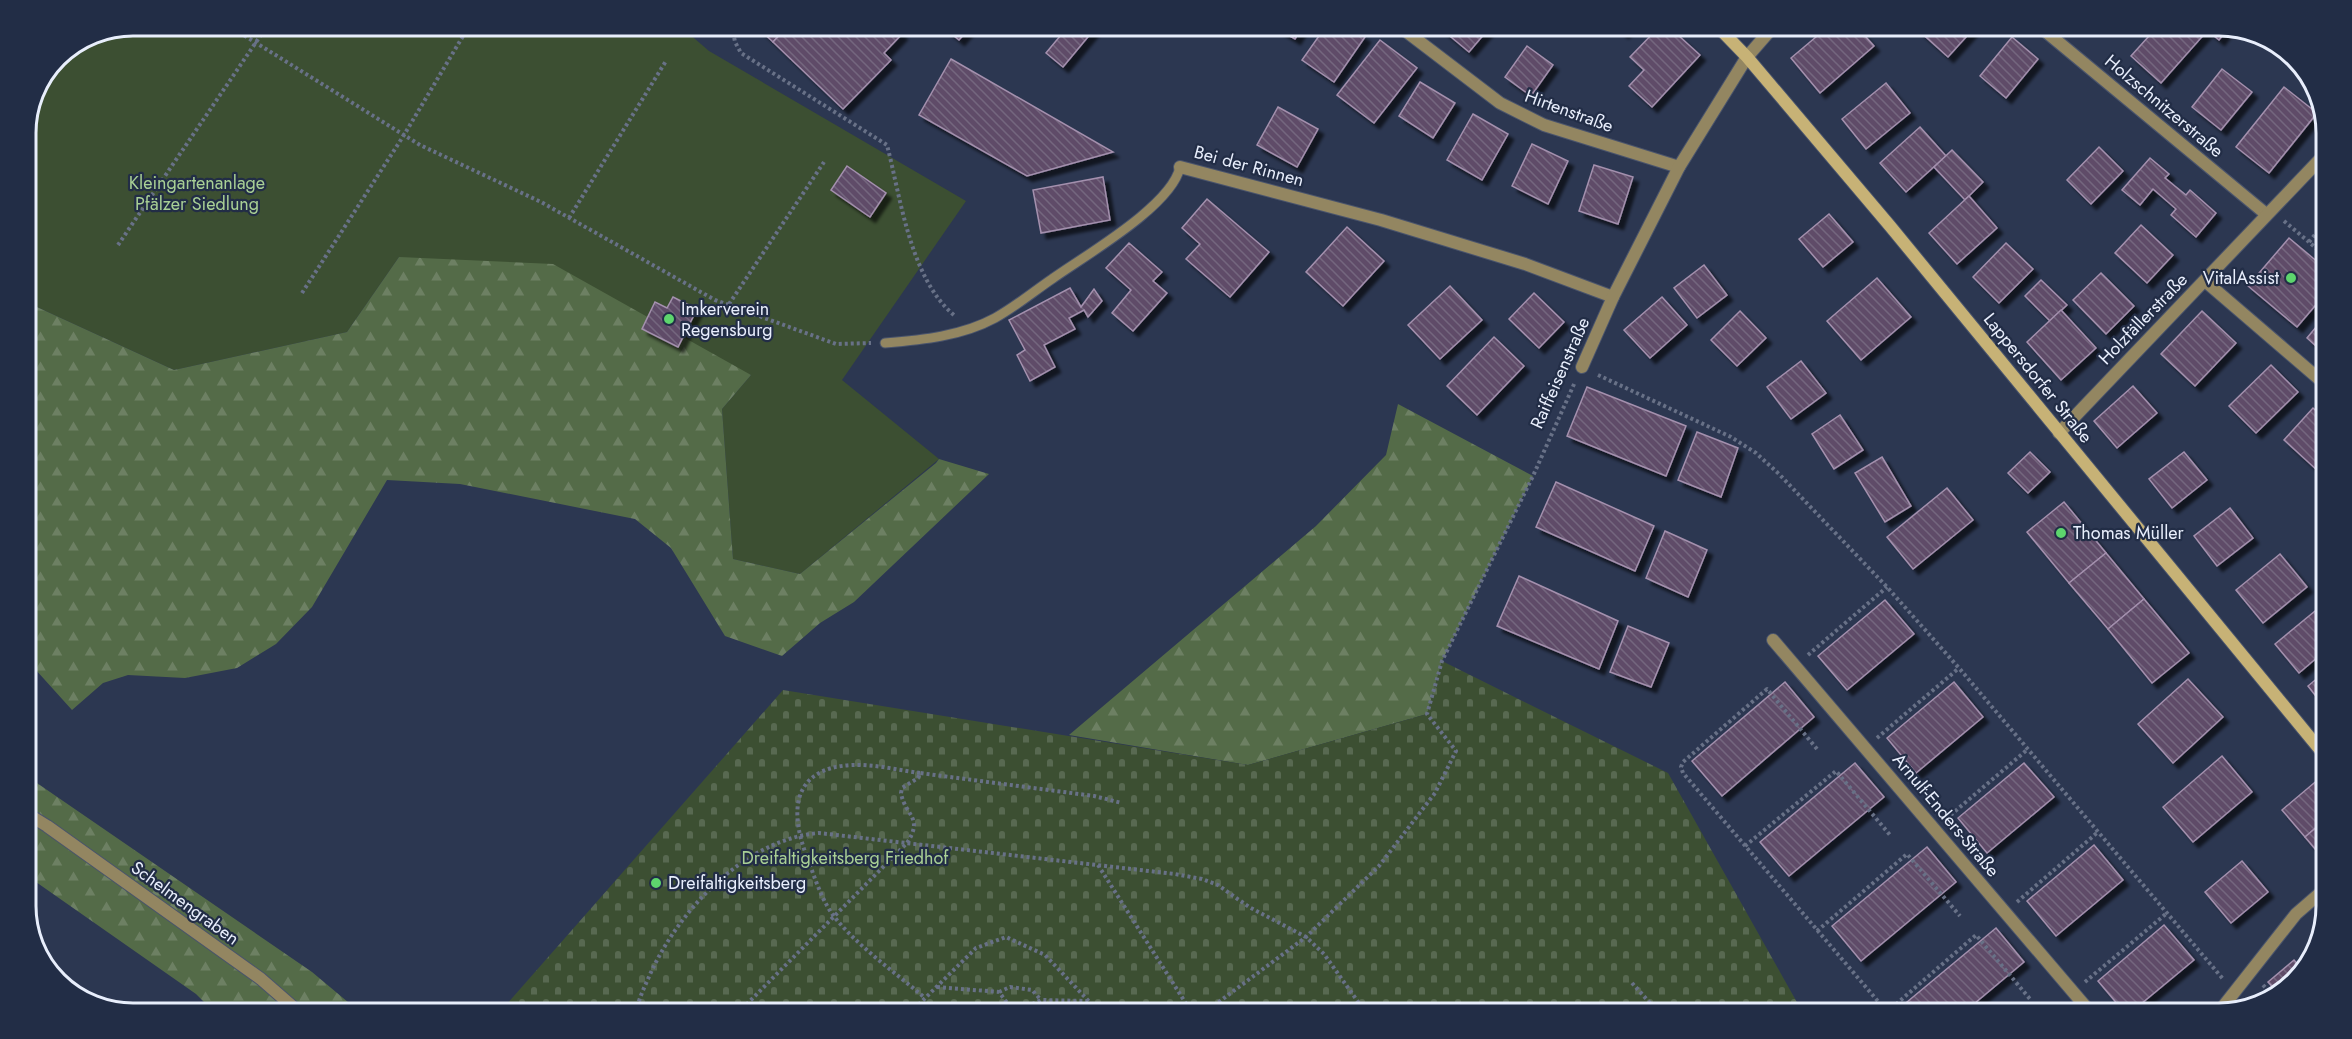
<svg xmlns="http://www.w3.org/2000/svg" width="2352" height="1039" viewBox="0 0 2352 1039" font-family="Jost,sans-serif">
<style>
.green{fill:#3c4f32}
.forest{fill:url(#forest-firs)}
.cemetery{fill:url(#cemetery-stones)}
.building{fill:url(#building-back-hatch);stroke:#a490ae;stroke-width:1.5;filter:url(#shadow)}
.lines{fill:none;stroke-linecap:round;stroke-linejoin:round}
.lane-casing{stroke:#4a546c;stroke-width:11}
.street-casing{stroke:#4a546c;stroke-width:14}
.secondary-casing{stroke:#4a546c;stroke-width:14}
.path{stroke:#687187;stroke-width:4;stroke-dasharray:3 3;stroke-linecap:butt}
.lane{stroke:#938661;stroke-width:9}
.street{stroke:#938661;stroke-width:12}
.secondary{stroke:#c7b276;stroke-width:12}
.poi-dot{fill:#5dd56d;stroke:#222d46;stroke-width:2}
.labels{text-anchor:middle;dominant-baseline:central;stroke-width:4.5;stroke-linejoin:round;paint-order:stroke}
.street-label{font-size:18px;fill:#e8eefc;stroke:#222d46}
.park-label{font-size:18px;fill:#a9d095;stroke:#222d46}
.poi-label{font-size:18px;fill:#e8eefc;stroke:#222d46;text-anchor:start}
.rim{fill:none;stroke:#e8eefc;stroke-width:3}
</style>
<defs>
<pattern id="forest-firs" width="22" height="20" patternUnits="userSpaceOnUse" patternTransform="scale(1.5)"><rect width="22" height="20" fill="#546b48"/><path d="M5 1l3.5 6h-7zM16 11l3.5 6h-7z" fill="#6d8063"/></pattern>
<pattern id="cemetery-stones" width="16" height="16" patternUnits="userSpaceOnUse" patternTransform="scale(1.5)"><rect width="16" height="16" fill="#3c4f32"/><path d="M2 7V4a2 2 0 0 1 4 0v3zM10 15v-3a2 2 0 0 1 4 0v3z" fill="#586951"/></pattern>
<pattern id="building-back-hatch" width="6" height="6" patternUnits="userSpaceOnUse" patternTransform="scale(1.5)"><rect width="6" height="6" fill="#5e4c68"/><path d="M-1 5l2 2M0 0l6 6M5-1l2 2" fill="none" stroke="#75667e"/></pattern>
<filter id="shadow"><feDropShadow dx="5.5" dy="5.5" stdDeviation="1.5" flood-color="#0009"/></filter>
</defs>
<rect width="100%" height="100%" fill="#2c3751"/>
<polygon class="green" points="133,26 680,26 709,51 966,201 842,380 939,459 800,574 733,559 722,409 751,375 399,257 347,332 174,370 26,302 26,126 57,57 92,34"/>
<g class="forest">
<polygon points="399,257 553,264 751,375 722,409 733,559 800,574 936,463 939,459 989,474 854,602 820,623 782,656 725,636 671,548 635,519 460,484 387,480 312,607 276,644 237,668 185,678 128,675 103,683 72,710 26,659 26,302 174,370 347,332"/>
<polygon points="1398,404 1533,476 1442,661 1427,714 1248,765 1069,735 1316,526 1386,455"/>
<polygon points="34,781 312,972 361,1013 215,1013 196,994 26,875 26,798"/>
</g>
<polygon class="cemetery" points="1442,661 1668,773 1803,1013 499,1013 783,690 1248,765 1427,714"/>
<g class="building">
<polygon points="756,26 788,26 773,42"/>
<polygon points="788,26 893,26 902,34 884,53 891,60 843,109 773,42"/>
<polygon points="942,26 971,26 959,40"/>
<polygon points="1062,26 1097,26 1063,67 1046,53 1066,29"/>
<polygon points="1273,26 1303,26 1295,39"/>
<polygon points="1326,26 1348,26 1365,37 1334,82 1302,60"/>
<polygon points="1440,26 1491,26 1469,52 1439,27"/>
<polygon points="1615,26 1630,26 1623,33"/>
<polygon points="1660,26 1668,26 1700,55 1652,107 1629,86 1644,70 1630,57"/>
<polygon points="1829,26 1856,26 1874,46 1820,93 1791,58"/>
<polygon points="1922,26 1976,26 1948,57 1918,30"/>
<polygon points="2158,26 2202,26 2208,30 2161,83 2131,56"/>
<polygon points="2202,26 2219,26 2229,27 2219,40"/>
<polygon points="2012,37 2038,59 2006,98 1980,76"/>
<polygon points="1380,40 1417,68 1374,123 1337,95"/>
<polygon points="1527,46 1553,65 1531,96 1505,77"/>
<polygon points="951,59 1113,152 1027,176 919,115"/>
<polygon points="2222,69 2252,92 2221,130 2192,107"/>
<polygon points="1420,82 1455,103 1433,138 1399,116"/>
<polygon points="1886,83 1910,113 1866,149 1842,119"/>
<polygon points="2284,87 2317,113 2269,173 2236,147"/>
<polygon points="1278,107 1318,129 1297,167 1257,145"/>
<polygon points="1473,114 1508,134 1482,180 1447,160"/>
<polygon points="1920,127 1946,156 1906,192 1880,163"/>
<polygon points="1532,144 1568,161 1548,204 1512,186"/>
<polygon points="2099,147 2123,171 2091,204 2067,180"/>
<polygon points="1952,150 1983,182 1965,200 1934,167"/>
<polygon points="2150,158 2169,174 2165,178 2186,195 2190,190 2216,213 2196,237 2171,215 2176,209 2153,189 2140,205 2122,190"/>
<polygon points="1594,165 1633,177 1618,224 1579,211"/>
<polygon points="847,166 886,193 870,217 831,190"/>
<polygon points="1103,177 1110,220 1041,233 1033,190"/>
<polygon points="1969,196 1997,228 1957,264 1929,233"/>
<polygon points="1207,199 1269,252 1230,297 1186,259 1200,244 1182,228"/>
<polygon points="1829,214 1853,242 1823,267 1799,239"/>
<polygon points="2141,225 2173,255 2147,283 2115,253"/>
<polygon points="1347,227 1384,261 1343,306 1306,272"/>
<polygon points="2289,238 2326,269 2326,293 2297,327 2248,286"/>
<polygon points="1129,243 1162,272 1153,281 1167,293 1133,331 1112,313 1131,290 1106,268"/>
<polygon points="2006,243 2033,269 1999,303 1973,277"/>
<polygon points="1704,265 1727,295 1697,318 1674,288"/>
<polygon points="2101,273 2134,306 2106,334 2073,300"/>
<polygon points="1877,278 1911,317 1861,360 1827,321"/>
<polygon points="2041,280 2067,305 2050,321 2025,296"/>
<polygon points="1450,286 1482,320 1440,359 1408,325"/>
<polygon points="1070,288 1081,307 1094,289 1102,301 1088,317 1084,310 1069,318 1075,329 1044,345 1055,367 1030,381 1017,355 1025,350 1009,320"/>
<polygon points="1534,293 1564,322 1539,348 1509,319"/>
<polygon points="673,297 697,309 678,347 642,329 655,302 667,308"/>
<polygon points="1662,297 1687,325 1650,358 1624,330"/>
<polygon points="2061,310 2096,348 2061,380 2027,342"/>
<polygon points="1740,311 1766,338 1737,366 1711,340"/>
<polygon points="2202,311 2236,343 2195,386 2161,354"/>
<polygon points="2326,315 2326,355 2307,338"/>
<polygon points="1494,337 1524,366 1477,415 1447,386"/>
<polygon points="1801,361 1826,393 1791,419 1767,387"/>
<polygon points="2271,365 2298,392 2256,433 2229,406"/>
<polygon points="2133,386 2157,413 2117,448 2094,421"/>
<polygon points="1587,387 1686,426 1666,476 1567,436"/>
<polygon points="2313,408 2326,420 2326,462 2318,471 2284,440"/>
<polygon points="1840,415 1863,450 1834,469 1812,434"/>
<polygon points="1697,432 1738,448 1721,497 1678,480"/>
<polygon points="2030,452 2050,472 2028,493 2008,473"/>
<polygon points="2184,452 2207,480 2172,508 2149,479"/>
<polygon points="1882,457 1911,506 1885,522 1855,473"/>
<polygon points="1556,482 1654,526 1635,571 1536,527"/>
<polygon points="1947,488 1973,520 1913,569 1887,537"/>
<polygon points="2064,502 2106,553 2069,583 2027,532"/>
<polygon points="2230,508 2253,538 2217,566 2194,536"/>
<polygon points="1665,531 1707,550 1688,597 1646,578"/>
<polygon points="2106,553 2144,599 2108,629 2069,583"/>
<polygon points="2280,554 2307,587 2263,623 2236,590"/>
<polygon points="1519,576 1618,621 1599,669 1497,626"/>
<polygon points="2144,599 2189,653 2152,683 2108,629"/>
<polygon points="1885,600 1914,634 1847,690 1818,656"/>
<polygon points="2326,602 2326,650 2299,673 2275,644"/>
<polygon points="1628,626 1669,643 1651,687 1610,672"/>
<polygon points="2326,671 2326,709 2308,686"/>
<polygon points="2188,679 2223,717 2173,763 2138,724"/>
<polygon points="1785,682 1814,717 1722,796 1692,761"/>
<polygon points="1954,682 1983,717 1916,773 1887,738"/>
<polygon points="2222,756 2252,792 2193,842 2163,807"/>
<polygon points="1855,763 1884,797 1789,876 1760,842"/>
<polygon points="2024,763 2054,797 1987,853 1958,818"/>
<polygon points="2320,778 2326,786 2326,819 2305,837 2282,810"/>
<polygon points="2326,819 2326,862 2305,837"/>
<polygon points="2094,845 2123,880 2056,936 2027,901"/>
<polygon points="1927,847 1956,882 1861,961 1832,926"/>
<polygon points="2242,861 2268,892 2231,923 2205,892"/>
<polygon points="2164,925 2194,960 2130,1013 2125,1013 2098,981"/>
<polygon points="1996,928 2024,962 1963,1013 1907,1013 1901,1007"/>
<polygon points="2322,928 2318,947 2311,938"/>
<polygon points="2294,960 2301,968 2280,995 2268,982"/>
</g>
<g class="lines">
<defs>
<path id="lane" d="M 885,343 C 922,340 962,336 995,318 C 1015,307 1033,292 1052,279 C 1084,256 1172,206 1180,167"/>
<g id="street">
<polyline points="1399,26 1500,103 1544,125 1679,167"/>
<polyline points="2039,26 2266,214"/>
<polyline points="1180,167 1381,220 1525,264 1613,297"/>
<polyline points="2205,281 2326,385"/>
<polyline points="1582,367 1613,297 1679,167 1747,57 1774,26"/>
<polyline points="2059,433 2326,153"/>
<polyline points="1773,640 2091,1013"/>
<polyline points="26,813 47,826 261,979 300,1013"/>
<polyline points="2218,1013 2296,914 2326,888"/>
</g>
<polyline id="secondary" points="1717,26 1747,57 1890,226 2326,757"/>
</defs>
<use href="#lane" class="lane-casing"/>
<use href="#street" class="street-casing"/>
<use href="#secondary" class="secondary-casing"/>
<g class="path">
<polyline points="229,26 420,145 541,202 715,300 836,344 871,343"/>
<path d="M 732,26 L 735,42 L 741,53 L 887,145 C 901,199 910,279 955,316"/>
<polyline points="569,218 666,61"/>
<polyline points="2284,221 2309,242"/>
<polyline points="2326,221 2309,242 2326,257"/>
<polyline points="118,245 267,26"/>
<polyline points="302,293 404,135 469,26"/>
<polyline points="729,304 824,162"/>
<polyline points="1598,375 1731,437 1756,453 1779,474 1887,587 1959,668 2223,979"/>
<polyline points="1808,655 1887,587"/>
<polyline points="1877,738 1959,668"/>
<polyline points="1817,749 1767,689 1683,762 1681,767 1683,773 1888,1013"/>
<path d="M 920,773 C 898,770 874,764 852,765 C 792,768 789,811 807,857 C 815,878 822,902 836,919 C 861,949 896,973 925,998"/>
<polyline points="1946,819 2028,749"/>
<polyline points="1745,846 1836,771 1890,835"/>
<polyline points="1098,865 1192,1013"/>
<polyline points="2017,902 2098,832"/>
<polyline points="1817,931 1907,854 1960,916"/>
<polyline points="2085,982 2167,913"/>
<polyline points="1632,983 1659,1013"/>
<polyline points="2263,985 2274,997"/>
<polyline points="937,987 999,992 1008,1004 1028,1006 1041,1000 1087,1001"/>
<polyline points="999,992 1010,987 1032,990 1041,1000"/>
<polyline points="1887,1012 1976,935 2030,999"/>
<path d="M 636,1013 C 638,1001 643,990 648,979 C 676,913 744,839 819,833 L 1175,874 L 1202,879 L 1218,885 L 1249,907 L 1306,937 L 1324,954 L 1366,1013"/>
<path d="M 738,1013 L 907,843 C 924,817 905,816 901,793 L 902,788 L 918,778 L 920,773 L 1094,796 L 1122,803"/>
<polyline points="910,1013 976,948 1006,937 1045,955 1100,1013"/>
<polyline points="1204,1013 1306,937 1379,866 1435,793 1456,751 1427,714 1442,661 1533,476 1575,382"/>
</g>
<use href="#lane" class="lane"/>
<use href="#street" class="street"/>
<use href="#secondary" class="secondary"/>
</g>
<g class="poi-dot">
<circle cx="2291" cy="278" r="6"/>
<circle cx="669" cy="319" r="6"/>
<circle cx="2061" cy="533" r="6"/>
<circle cx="656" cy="883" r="6"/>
</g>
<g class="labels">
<g class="street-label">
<text transform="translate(2164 106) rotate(40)">Holzschnitzerstraße</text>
<text transform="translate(1569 111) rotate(20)">Hirtenstraße</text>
<text transform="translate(1249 166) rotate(15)">Bei der Rinnen</text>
<text transform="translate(2143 319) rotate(-46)">Holzfällerstraße</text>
<text transform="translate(1560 373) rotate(-66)">Raiffeisenstraße</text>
<text transform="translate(2038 378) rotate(51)">Lappersdorfer Straße</text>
<text transform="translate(1946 815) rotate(50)">Arnulf-Enders-Straße</text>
<text transform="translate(185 903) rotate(36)">Schelmengraben</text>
</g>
<g class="park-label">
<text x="197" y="183">Kleingartenanlage<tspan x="197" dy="21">Pfälzer Siedlung</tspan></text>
<text x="845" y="858">Dreifaltigkeitsberg Friedhof</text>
</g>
<g class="poi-label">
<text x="2279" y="278" text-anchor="end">VitalAssist</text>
<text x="681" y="309">Imkerverein<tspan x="681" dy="21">Regensburg</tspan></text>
<text x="2073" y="533">Thomas Müller</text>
<text x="668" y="883">Dreifaltigkeitsberg</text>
</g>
</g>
<path d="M0 0H2352V1039H0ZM133 36H2219A97 97 0 0 1 2316 133V906A97 97 0 0 1 2219 1003H133A97 97 0 0 1 36 906V133A97 97 0 0 1 133 36Z" fill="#222d46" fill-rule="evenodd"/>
<path class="rim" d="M133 36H2219A97 97 0 0 1 2316 133V906A97 97 0 0 1 2219 1003H133A97 97 0 0 1 36 906V133A97 97 0 0 1 133 36Z"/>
</svg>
